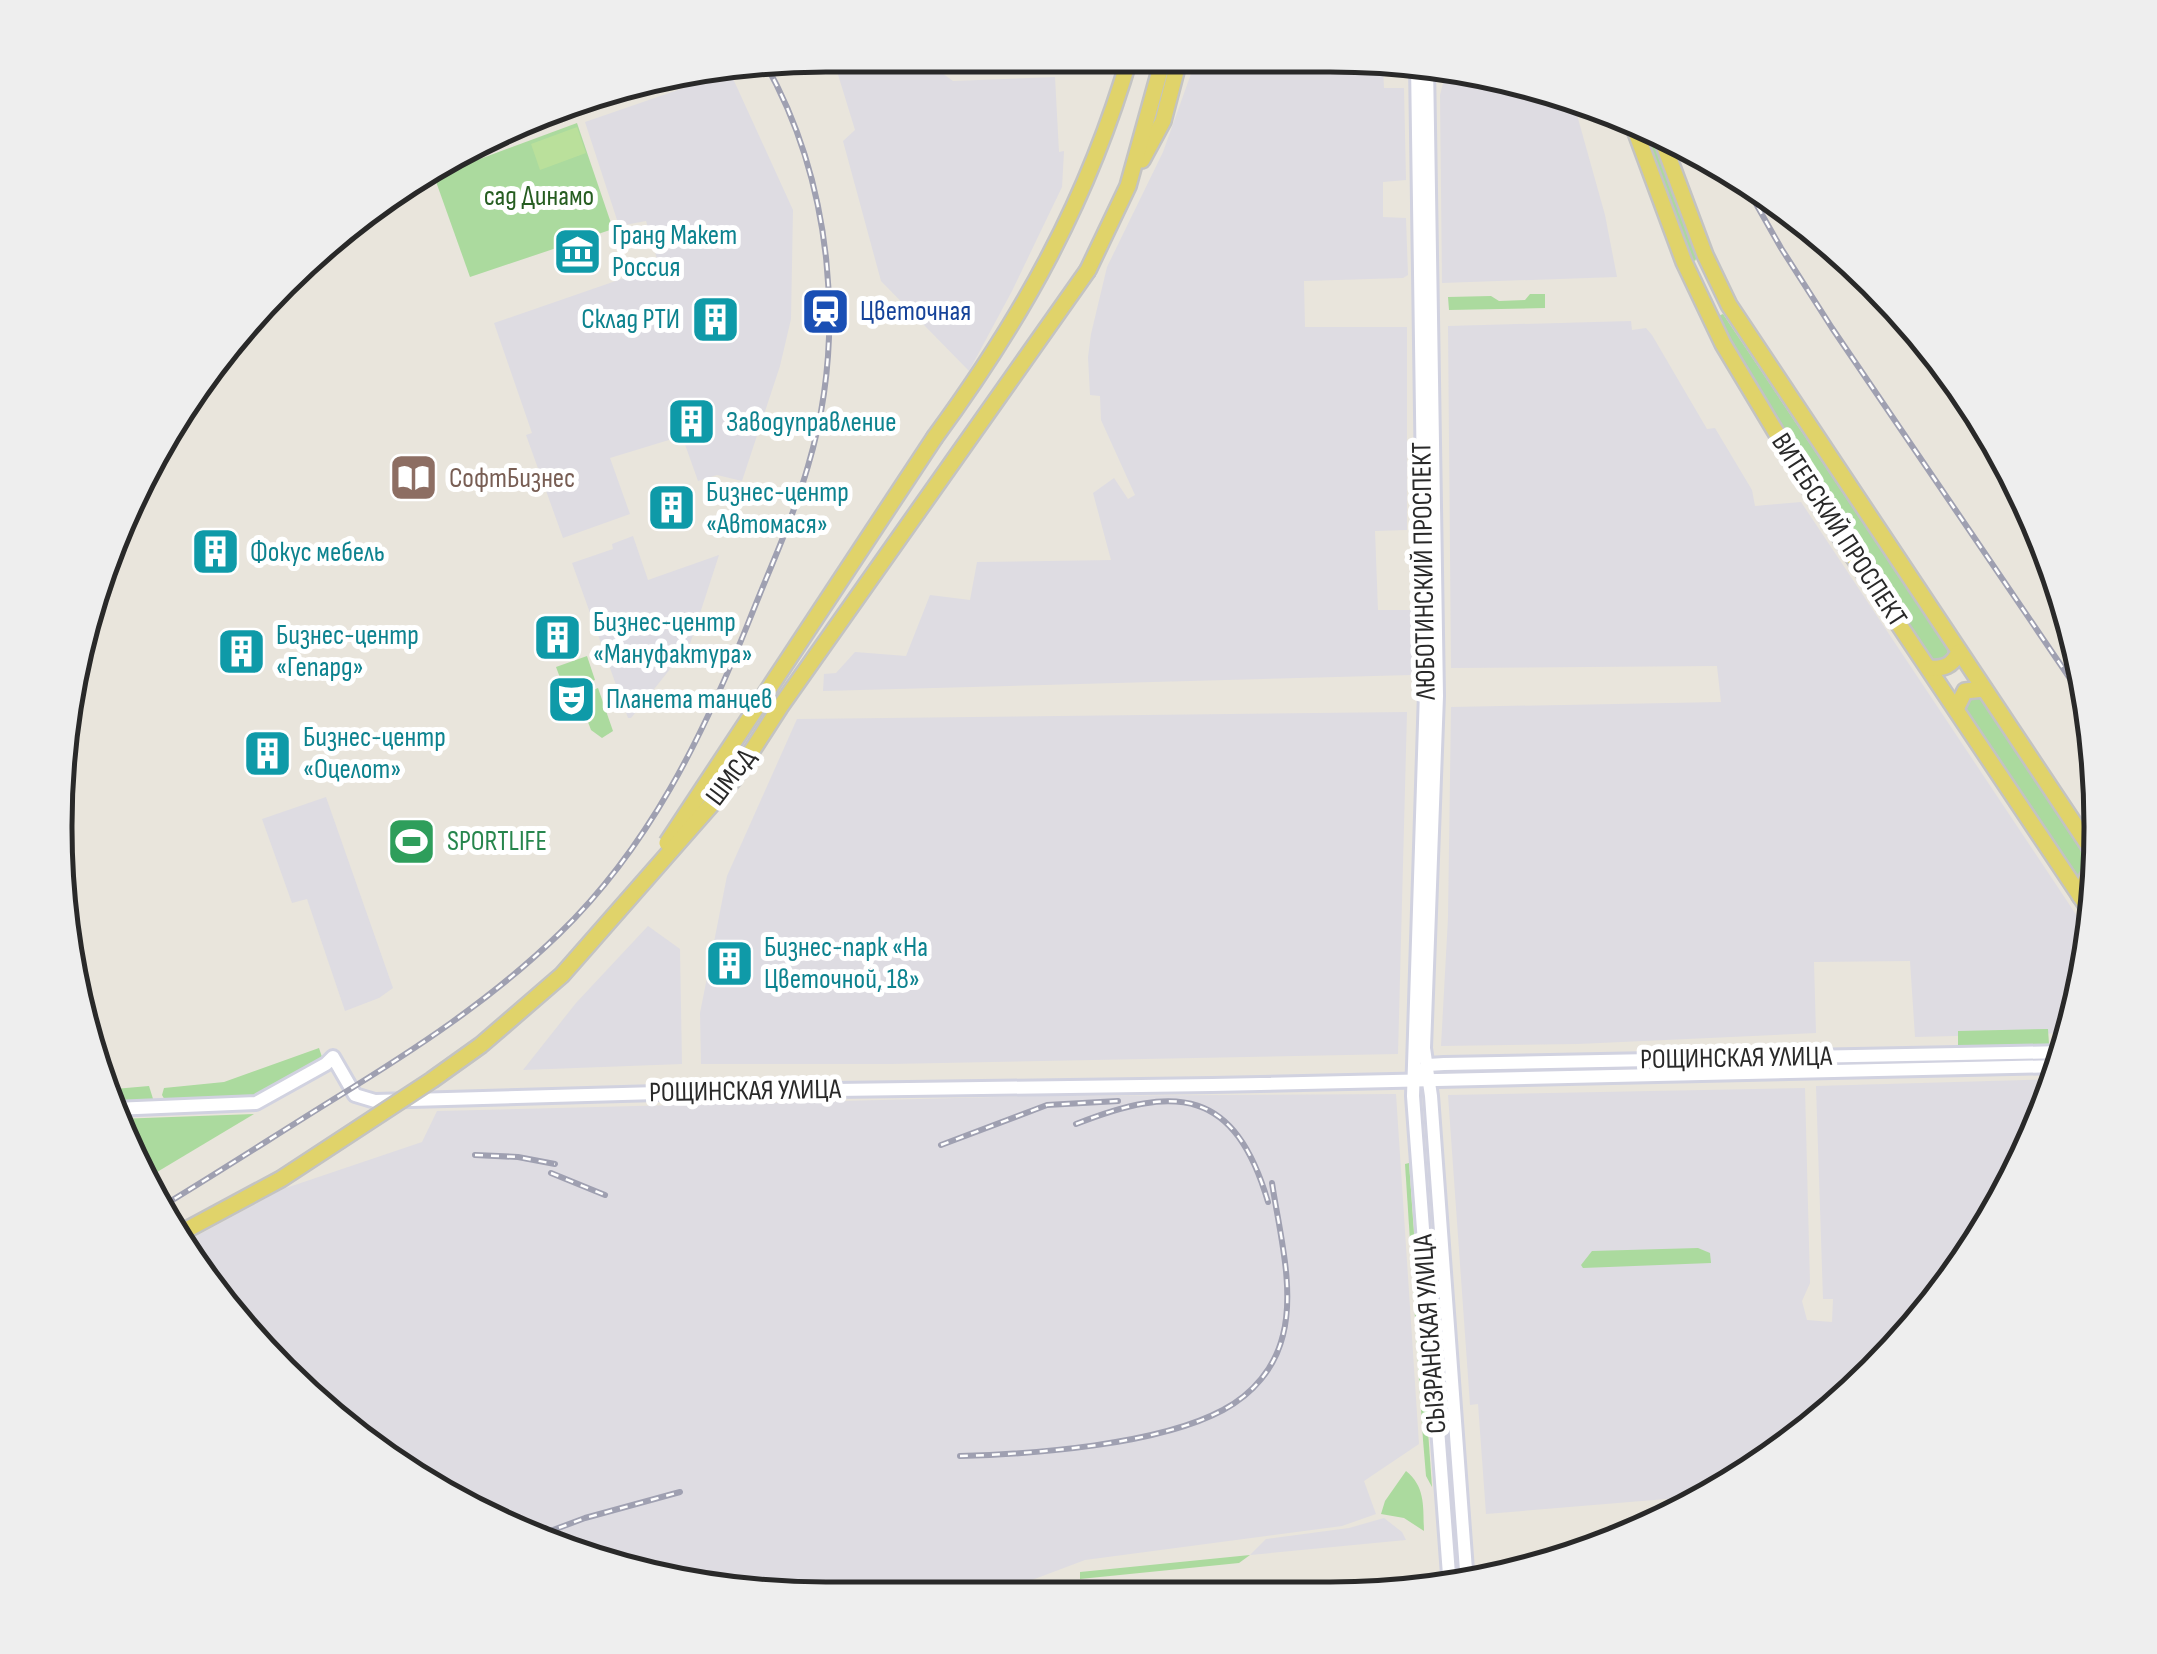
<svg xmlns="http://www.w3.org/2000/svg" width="2157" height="1654" viewBox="0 0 2157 1654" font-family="'Sofia Sans Condensed',sans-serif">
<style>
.industrial{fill:#dedce2}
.green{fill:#abda9e}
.pitch{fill:#bae09b}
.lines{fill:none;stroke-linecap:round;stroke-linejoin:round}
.secondary-casing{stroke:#d1d2e0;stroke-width:18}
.primary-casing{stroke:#c3c3c3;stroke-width:20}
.secondary{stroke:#fff;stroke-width:12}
.primary{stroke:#e0d36a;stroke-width:15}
.rail-casing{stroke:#9fa0b1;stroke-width:6}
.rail{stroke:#fff;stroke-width:2.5;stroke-dasharray:8;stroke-linecap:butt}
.primary-bridge-casing{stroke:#c3c3c3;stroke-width:20;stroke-linecap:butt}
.primary-bridge{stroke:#e0d36a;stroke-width:15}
.labels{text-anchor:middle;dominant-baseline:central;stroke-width:10;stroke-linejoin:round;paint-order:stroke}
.park-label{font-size:28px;fill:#265d21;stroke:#fff}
.culture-label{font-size:28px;fill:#0d838f;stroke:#fff;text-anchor:start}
.transit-label{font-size:28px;fill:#164399;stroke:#fff;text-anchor:start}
.education-label{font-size:28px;fill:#785e54;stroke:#fff;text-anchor:start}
.street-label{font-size:28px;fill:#292929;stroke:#fff}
.leisure-label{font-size:28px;fill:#27864d;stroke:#fff;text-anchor:start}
.rim{fill:none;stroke:#292929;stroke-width:5}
</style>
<rect width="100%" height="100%" fill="#e9e5dc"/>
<g class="industrial">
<polygon points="864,55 917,55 953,81 1055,77 1059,152 1064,151 1062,187 1012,291 969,371 881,281 843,141 855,130 836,68"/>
<polygon points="1383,68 1384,88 1404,88 1406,180 1383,182 1383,217 1406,218 1408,275 1403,278 1304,281 1305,327 1407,327 1407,530 1375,531 1378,610 1412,610 1412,675 823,691 824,674 836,673 855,652 906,656 930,595 970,600 977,562 1111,560 1093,493 1114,478 1128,499 1135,495 1101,420 1100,396 1090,395 1088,357 1091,334 1107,267 1163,152 1192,71"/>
<polygon points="1456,69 1530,81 1572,97 1605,215 1617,277 1442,283 1440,95 1443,83"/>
<polygon points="730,72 793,210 791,319 780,366 742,481 717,475 698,481 682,436 610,458 630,514 563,538 526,435 532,433 494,323 659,266 646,221 619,226 585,122"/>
<polygon points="1631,321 1632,330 1646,328 1652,335 1707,429 1715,428 1752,490 1755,506 1801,502 2091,937 2087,978 2070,1033 1915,1037 1910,961 1814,962 1816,1033 1578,1044 1441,1046 1448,918 1451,707 1721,702 1717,666 1451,668 1448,326"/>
<polygon points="633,536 648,580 719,555 690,644 631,718 628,718 572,563 613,549 612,544"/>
<polygon points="1407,712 1398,1054 891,1064 701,1064 700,1013 727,876 797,719"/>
<polygon points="326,797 393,988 379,998 345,1011 307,899 292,903 262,819"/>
<polygon points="648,926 680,949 682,1064 523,1070 576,1003"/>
<polygon points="2057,1079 2043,1123 1972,1256 1875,1373 1758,1469 1682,1507 1675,1507 1666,1499 1486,1514 1478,1404 1470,1405 1448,1095 1805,1088 1810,1283 1802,1301 1807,1320 1832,1322 1833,1299 1823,1299 1816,1086"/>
<polygon points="1396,1094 1419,1444 1364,1481 1376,1514 1342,1526 1085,1560 1000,1592 726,1592 532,1540 399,1469 282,1373 180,1245 283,1189 422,1142 437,1111 1040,1096"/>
<polygon points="1384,1518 1402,1532 1406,1540 1250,1555 1266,1539 1349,1528"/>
</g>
<g class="green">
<polygon points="577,123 613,229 470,277 434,176"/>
<polygon points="1640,123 1648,126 1697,257 1695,261 1690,258"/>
<polygon points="1530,294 1545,294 1545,308 1449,310 1448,297 1491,296 1499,301 1525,300"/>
<polygon points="1723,314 1948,650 1947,659 1933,662 1824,499 1718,322 1718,316"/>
<polygon points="587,656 595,680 565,691 556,667"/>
<polygon points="598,688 613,731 602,738 591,730 578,696"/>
<polygon points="1975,696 1983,701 2095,869 2083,871 2078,880 1967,713 1964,705 1966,699"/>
<polygon points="2048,1029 2049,1044 1958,1046 1958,1031"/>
<polygon points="319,1048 322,1057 319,1060 254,1098 166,1102 162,1095 164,1088 224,1082"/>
<polygon points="149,1086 154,1102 110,1104 103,1090"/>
<polygon points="254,1114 147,1178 117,1119"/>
<polygon points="1409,1163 1432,1487 1426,1476 1423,1440 1405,1164"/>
<polygon points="1698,1248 1710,1253 1711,1263 1583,1268 1581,1265 1592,1251"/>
<path d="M 1406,1471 C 1426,1487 1423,1508 1424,1531 L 1404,1518 L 1381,1514 L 1385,1501 Z"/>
<polygon points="1250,1555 1239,1563 1080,1579 1080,1572"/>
</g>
<polygon class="pitch" points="577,127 586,153 540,170 531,144"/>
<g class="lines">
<defs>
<g id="secondary">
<polyline points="985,55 992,55"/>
<polyline points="1417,63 1426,692 1413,1096 1450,1588"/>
<polyline points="1427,64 1437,696 1424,1048 1431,1096 1467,1584"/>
<polyline points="1422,1071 1428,1065 1444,1064 2065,1052"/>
<polyline points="113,1109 256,1103 326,1064 333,1057 355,1095 375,1101 693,1092 1212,1085 2060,1066"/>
</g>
<g id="primary">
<polyline points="1631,119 1684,262 1723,344 1825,514 2093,915"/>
<polyline points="1658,129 1705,255 1729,305 2099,861"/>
<polyline points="1142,160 1163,121 1180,56"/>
<polyline points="1088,270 1128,186 1164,56"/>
<path d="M 935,437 C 1023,317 1088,200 1130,56"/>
<path d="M 1929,668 C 1944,669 1952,666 1959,652"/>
<polyline points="1956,709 1965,691 1984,689"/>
<polyline points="2080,896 2087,878 2097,874"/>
</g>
</defs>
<use href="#secondary" class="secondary-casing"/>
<use href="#primary" class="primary-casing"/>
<use href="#secondary" class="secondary"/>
<use href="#primary" class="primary"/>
<defs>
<g id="rail">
<polyline points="1742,179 1781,248 1832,328 2090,708"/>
<polyline points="1998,447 2058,581"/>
<path d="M 1076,1124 C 1177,1084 1235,1089 1268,1202"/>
<polyline points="941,1145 1047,1105 1118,1101"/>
<polyline points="475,1155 518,1157 555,1164"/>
<polyline points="551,1173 605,1195"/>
<path d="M 161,1207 C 219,1172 276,1135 334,1099 C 414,1050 491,1000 559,934 C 649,847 703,736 749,621 C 769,570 793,519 808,466 C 847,335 832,182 765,63"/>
<path d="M 960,1456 C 1033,1454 1158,1445 1223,1410 C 1253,1394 1275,1368 1283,1335 C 1295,1288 1279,1230 1272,1183"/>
<polyline points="529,1539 585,1518 680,1492"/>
</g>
</defs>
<use href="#rail" class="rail-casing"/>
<use href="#rail" class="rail"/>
<defs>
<g id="primary-bridge">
<polyline points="667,843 935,437"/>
<polyline points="175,1236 281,1179 432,1080 481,1045 562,975 733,780 780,707 1088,270"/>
</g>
</defs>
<use href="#primary-bridge" class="primary-bridge-casing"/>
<use href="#primary-bridge" class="primary-bridge"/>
</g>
<defs>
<symbol id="museum-square" viewBox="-11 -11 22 22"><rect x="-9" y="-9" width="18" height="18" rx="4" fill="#0f9aa8" stroke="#fff"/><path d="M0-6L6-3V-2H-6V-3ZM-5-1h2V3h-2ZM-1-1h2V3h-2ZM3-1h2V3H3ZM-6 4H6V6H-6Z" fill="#fff"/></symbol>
<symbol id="station-square" viewBox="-11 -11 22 22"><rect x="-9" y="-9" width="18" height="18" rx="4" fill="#1a4fb4" stroke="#fff"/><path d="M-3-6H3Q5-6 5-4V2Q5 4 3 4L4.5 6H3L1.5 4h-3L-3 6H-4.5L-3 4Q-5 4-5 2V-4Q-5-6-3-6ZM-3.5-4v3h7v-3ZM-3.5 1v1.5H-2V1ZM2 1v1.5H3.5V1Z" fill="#fff"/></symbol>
<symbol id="building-square" viewBox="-11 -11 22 22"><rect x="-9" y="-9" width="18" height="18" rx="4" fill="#0f9aa8" stroke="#fff"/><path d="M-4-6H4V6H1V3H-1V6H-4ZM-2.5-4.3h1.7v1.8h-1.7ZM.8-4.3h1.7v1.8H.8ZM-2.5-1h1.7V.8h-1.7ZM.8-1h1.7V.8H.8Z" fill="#fff"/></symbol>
<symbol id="library-square" viewBox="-11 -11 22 22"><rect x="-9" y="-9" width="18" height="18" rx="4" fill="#8d6e63" stroke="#fff"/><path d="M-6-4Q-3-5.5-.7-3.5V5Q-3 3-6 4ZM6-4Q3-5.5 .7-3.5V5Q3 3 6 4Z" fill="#fff"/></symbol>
<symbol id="theatre-square" viewBox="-11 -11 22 22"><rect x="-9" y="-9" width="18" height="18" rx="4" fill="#0f9aa8" stroke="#fff"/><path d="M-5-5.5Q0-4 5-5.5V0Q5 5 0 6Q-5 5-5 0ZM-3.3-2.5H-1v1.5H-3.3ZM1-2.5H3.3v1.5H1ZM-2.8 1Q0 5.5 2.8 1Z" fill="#fff"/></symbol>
<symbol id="stadium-square" viewBox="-11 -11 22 22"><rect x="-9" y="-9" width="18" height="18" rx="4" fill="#2e9e5b" stroke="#fff"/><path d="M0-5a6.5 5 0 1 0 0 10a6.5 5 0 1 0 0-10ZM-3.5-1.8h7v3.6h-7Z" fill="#fff"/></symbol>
</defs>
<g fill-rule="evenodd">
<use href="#museum-square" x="550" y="224" width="55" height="55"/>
<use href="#station-square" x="798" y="284" width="55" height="55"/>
<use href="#building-square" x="688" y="292" width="55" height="55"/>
<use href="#building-square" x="664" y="394" width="55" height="55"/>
<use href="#library-square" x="386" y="450" width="55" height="55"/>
<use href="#building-square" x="644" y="480" width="55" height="55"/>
<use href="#building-square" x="188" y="524" width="55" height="55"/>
<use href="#building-square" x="530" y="610" width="55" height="55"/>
<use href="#building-square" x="214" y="624" width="55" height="55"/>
<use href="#theatre-square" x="544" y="672" width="55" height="55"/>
<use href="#building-square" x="240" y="726" width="55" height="55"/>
<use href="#stadium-square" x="384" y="814" width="55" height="55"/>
<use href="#building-square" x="702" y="936" width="55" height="55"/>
</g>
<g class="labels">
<g class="park-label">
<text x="539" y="196">сад Динамо</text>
</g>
<g class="culture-label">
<text x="612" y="235">Гранд Макет<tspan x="612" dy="32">Россия</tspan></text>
<text x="680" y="319" text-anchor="end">Склад РТИ</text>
<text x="726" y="422">Заводуправление</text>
<text x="706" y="492">Бизнес-центр<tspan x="706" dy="32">«Автомася»</tspan></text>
<text x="250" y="552">Фокус мебель</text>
<text x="593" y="622">Бизнес-центр<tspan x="593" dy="32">«Мануфактура»</tspan></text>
<text x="276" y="635">Бизнес-центр<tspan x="276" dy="32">«Гепард»</tspan></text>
<text x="606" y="699">Планета танцев</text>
<text x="303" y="737">Бизнес-центр<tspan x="303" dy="32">«Оцелот»</tspan></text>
<text x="764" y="947">Бизнес-парк «На<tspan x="764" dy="32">Цветочной, 18»</tspan></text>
</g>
<g class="transit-label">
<text x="860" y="311">Цветочная</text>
</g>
<g class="education-label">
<text x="449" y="478">СофтБизнес</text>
</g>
<g class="street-label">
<text transform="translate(1839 530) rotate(57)">ВИТЕБСКИЙ ПРОСПЕКТ</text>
<text transform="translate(1424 571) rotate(-91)">ЛЮБОТИНСКИЙ ПРОСПЕКТ</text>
<text transform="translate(731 777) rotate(-53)">ШМСД</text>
<text transform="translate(1736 1058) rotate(-1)">РОЩИНСКАЯ УЛИЦА</text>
<text transform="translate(745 1091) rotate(-1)">РОЩИНСКАЯ УЛИЦА</text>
<text transform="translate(1430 1334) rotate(-94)">СЫЗРАНСКАЯ УЛИЦА</text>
</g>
<g class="leisure-label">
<text x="447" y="841">SPORTLIFE</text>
</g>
</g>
<path d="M0 0H2157V1654H0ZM826 72H1330A754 754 0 0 1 2084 826V828A754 754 0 0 1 1330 1582H826A754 754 0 0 1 72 828V826A754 754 0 0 1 826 72Z" fill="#eee" fill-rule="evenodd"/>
<path class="rim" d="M826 72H1330A754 754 0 0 1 2084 826V828A754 754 0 0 1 1330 1582H826A754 754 0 0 1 72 828V826A754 754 0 0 1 826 72Z"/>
</svg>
